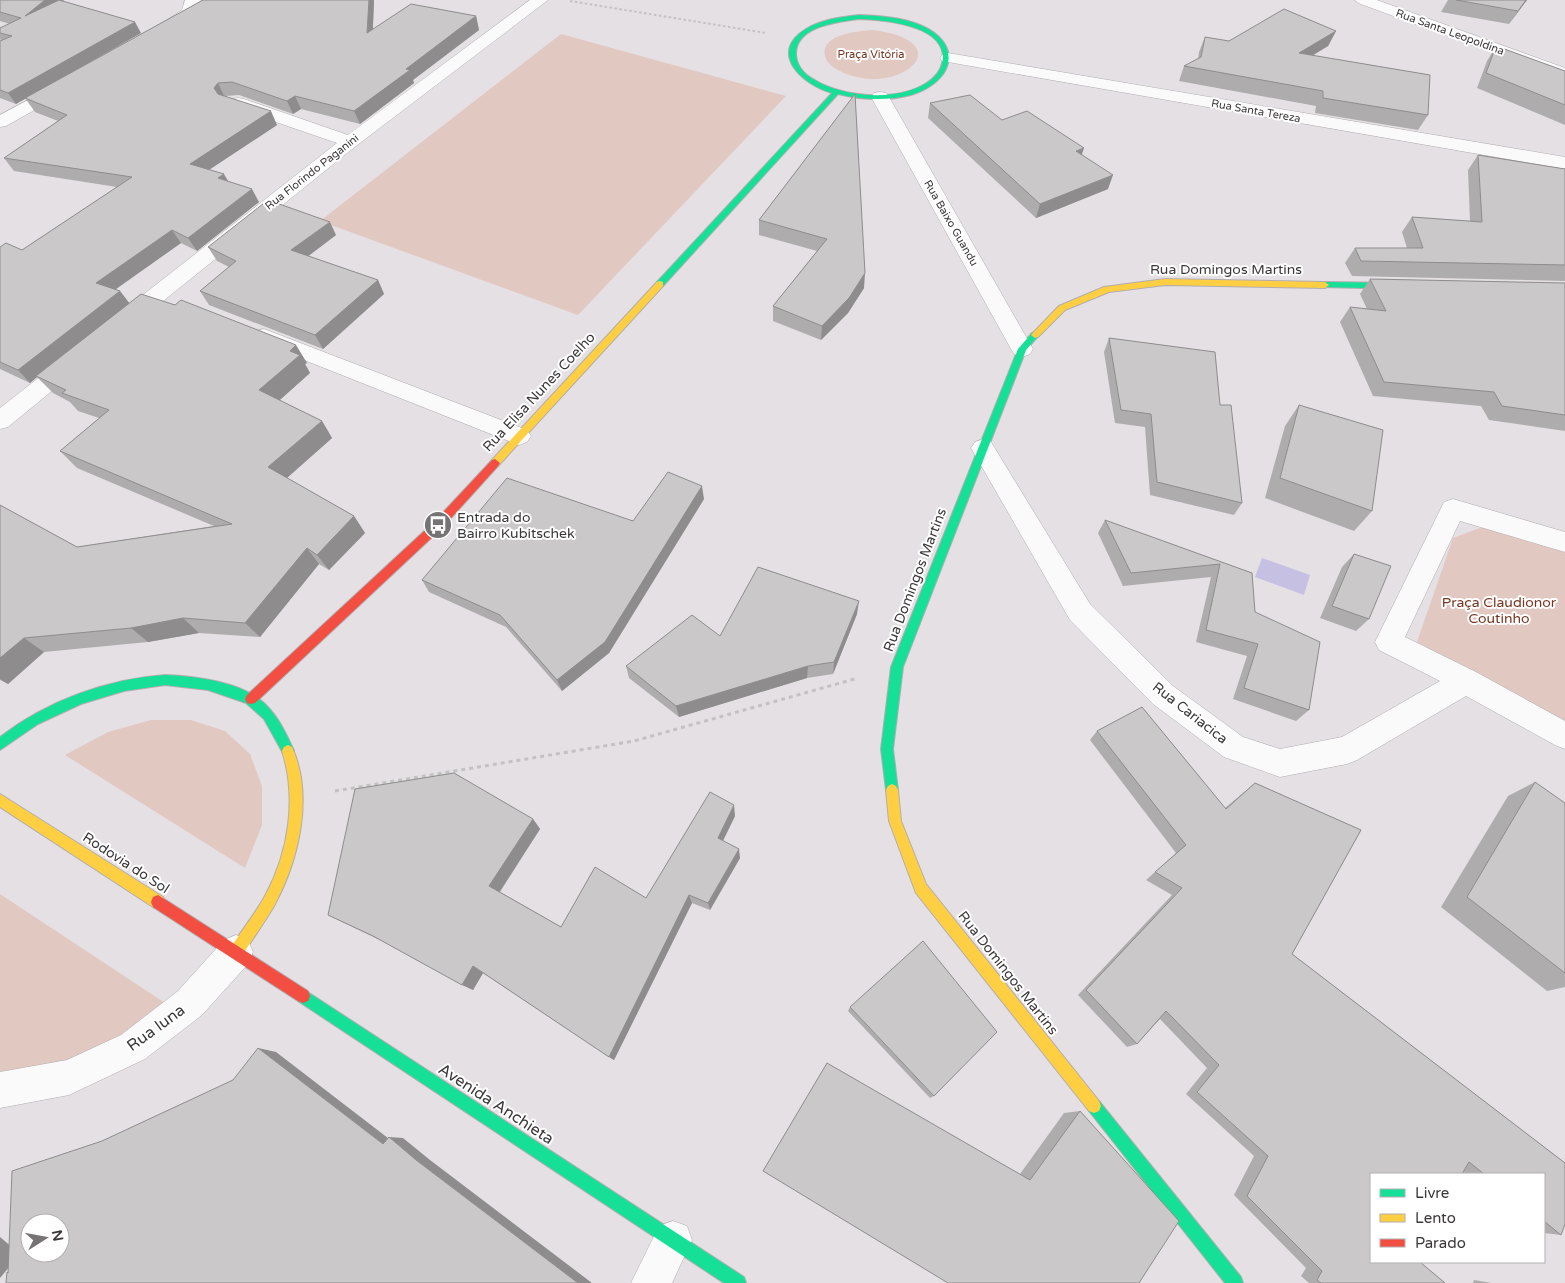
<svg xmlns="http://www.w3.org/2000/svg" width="1565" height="1283" viewBox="0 0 1565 1283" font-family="'Varela Round',sans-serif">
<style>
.green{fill:#e1c8c1}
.water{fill:#c6c1e3}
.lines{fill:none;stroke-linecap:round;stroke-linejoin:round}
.street-casing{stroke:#b1adb0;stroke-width:1}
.fast-casing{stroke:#b1adb0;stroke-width:2}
.slow-casing{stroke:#b1adb0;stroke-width:2}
.jam-casing{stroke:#b1adb0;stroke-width:2}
.path-far1{stroke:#c3c2c2;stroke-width:2;stroke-dasharray:2.5 2.5;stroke-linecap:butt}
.path{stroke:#c3c2c2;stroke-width:3;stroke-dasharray:4 4;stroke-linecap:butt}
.street{fill:#fbfafb;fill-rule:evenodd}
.fast{fill:#16e098;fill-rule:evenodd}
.slow{fill:#ffcf43;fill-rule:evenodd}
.jam{fill:#f24e42;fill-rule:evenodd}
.wall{fill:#afacae}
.shaded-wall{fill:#8e8c8d}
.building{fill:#cbc8ca;stroke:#8e8c8d;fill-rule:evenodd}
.labels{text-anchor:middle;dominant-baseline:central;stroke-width:4;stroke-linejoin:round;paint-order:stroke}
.far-street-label{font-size:11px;fill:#3b383a;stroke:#fff}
.far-park-label{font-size:11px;fill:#753520;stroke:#fff}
.street-label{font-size:14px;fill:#3b383a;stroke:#fff}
.poi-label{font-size:14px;fill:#3b383a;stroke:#fff;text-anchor:start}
.park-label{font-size:14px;fill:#753520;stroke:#fff}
.near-street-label{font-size:16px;fill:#3b383a;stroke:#fff}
</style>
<rect width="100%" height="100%" fill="#e5e0e3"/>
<g class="green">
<path d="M 873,30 C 963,42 900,97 844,73 C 836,69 827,65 825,56 C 820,34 859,31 873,30 Z"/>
<polygon points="561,34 786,96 578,315 320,221"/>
<polygon points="1485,526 1565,551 1565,722 1417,642 1453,538"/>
<polygon points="151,720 191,720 225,731 250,754 262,786 262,825 245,868 65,755 108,732"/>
<polygon points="0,894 171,1007 113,1047 51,1070 0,1071"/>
</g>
<polygon class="water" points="1262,558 1310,575 1304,595 1255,577"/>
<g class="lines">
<defs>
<g id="street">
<polygon points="185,0 201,0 194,15 170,32 158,32 156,29 158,26 182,10"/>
<polygon points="530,0 548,0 356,146 132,326 124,328 116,326 113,321 116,316 337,143 232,107 229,103 232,99 238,98 244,99 348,135"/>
<polygon points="1355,0 1377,0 1565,68 1565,79 1358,3"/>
<polygon points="948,53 1565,157 1565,169 942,61 940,58 942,55"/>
<polygon points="64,81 70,82 72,86 70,90 6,126 0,127 0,115"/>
<polygon points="880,92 886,93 889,97 1033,349 1030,354 1022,357 1014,354 1011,349 871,97 874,93"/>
<polygon points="264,329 527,430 531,436 527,442 519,445 511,442 256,341 253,336 256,331"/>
<polygon points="73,354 81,357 84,362 81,367 8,427 0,429 0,408 65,357"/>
<polygon points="983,439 991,442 1090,604 1173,686 1243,737 1280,749 1342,737 1440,681 1379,650 1375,642 1444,502 1453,499 1565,532 1565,552 1460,521 1405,637 1476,672 1565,721 1565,749 1555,745 1466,696 1357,760 1347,764 1280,777 1224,757 1153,704 1070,620 971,448 975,442"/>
<polygon points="236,935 248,940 253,952 248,964 202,1015 145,1059 69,1095 0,1108 0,1072 67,1060 121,1035 178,991 224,940"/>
<polygon points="673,1221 687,1226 692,1240 672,1283 631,1283 659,1226"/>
</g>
<g id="fast">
<path d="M 859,15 C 879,16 901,17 920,25 C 965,44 953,82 911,95 C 888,101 862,100 838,94 L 663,286 L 657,286 L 657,282 L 832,93 C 803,85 767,53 806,29 C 822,19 842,17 859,15 ZM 859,19 C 882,20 941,24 943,56 C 943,65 939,73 932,79 C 904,103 842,98 813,79 C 804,74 797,66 796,55 C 795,26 838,22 859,19 Z"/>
<polygon points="1325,282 1403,283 1407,286 1403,289 1322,287 1322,283"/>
<polygon points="1035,332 1039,335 1026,350 903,667 893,749 898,790 896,794 892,796 888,794 886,790 881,749 891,667 1018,349 1032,333"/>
<path d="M 165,675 C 195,676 244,682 266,705 C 279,718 287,735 294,751 L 292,755 L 288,757 L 284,755 L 264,719 L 246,703 L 208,690 L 165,685 L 124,691 L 81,704 L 38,724 L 0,750 L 0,737 C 47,701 107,679 165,675 Z"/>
<polygon points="303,989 744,1277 746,1283 724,1283 298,1001 296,996 298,991"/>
<polygon points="1094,1099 1099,1101 1241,1277 1243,1283 1225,1283 1089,1111 1087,1106 1089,1101"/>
</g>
<g id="slow">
<polygon points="1165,279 1325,282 1329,285 1325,288 1165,285 1109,292 1065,310 1038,337 1035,338 1031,335 1059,306 1104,287"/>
<polygon points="660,281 663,282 663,286 498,466 492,466 490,463 492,460 657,282"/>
<path d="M 288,745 L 292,747 C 314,796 299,860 274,906 C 264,923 252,940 241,957 L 236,959 L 231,957 L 229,952 L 231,947 C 242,930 255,914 265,896 C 289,852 297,798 282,751 L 284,747 Z"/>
<polygon points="892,784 896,786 898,790 901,821 926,884 1099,1101 1101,1106 1099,1111 1094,1113 1089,1111 916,893 889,821 886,790 888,786"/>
<polygon points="0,794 163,897 165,902 163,907 158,909 153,907 0,807"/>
</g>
<g id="jam">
<polygon points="495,459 500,463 498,466 442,528 255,703 251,704 247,703 245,699 247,695 434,522 492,460"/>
<polygon points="158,895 308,991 310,996 308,1001 303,1003 298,1001 153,907 151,902 153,897"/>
</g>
</defs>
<use href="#street" class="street-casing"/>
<use href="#fast" class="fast-casing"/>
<use href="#slow" class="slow-casing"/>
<use href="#jam" class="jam-casing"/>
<polyline class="path-far1" points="570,1 766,33"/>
<polyline class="path" points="335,791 634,741 858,678"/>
<use href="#street" class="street"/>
<use href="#fast" class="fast"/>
<use href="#slow" class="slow"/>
<use href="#jam" class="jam"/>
</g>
<g class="wall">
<polygon points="0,0 64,0 62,1 141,33 39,91 203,0 374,0 373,29 476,16 479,30 413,80 414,83 360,124 301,109 293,114 239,95 225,96 277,125 209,170 228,181 259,202 197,251 181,243 116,289 120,291 129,303 307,363 305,364 310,373 279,400 322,421 332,438 287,478 354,516 365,533 329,570 319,564 260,637 199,633 148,642 44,652 8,684 0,680 0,505 77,547 214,526 77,468 60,451 99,418 78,411 70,402 53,393 37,377 30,383 0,369 0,247 22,250 117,187 14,171 4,158 58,121 35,112 25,98 16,104 0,98 0,41 1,40 0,39 0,28 10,24 0,21"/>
<polygon points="1448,0 1527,0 1509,24 1441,12"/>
<polygon points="1336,31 1328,46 1313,55 1428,115 1418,130 1315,113 1316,106 1179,81 1184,66 1198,59 1199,52 1205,37 1229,41"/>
<polygon points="1496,46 1565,71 1565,125 1477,88 1487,61"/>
<polygon points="855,94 864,288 848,313 821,340 773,321 773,306 817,251 759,235 759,220"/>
<polygon points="930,103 1002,120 1082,154 1108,189 1036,218 928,118"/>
<polygon points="1478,155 1565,169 1565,281 1352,276 1345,263 1355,248 1407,248 1402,232 1412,217 1470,221 1468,170"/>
<polygon points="336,235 308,256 378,280 384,294 323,349 209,305 200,291 229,267 217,261 208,247"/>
<polygon points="1370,279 1565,283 1565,431 1489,420 1481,406 1373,396 1340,322 1350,307 1367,309 1360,294"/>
<polygon points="1109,338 1220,405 1242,503 1234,515 1150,495 1145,427 1115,423 1104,352"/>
<polygon points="1299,405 1372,511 1354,531 1265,498 1285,426"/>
<polygon points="704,499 609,653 562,691 506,627 429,592 422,580 633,521"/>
<polygon points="1105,520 1252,573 1255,612 1309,710 1296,721 1233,699 1247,656 1196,642 1211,577 1123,586 1098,533"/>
<polygon points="1354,554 1369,619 1356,631 1320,618 1342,567"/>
<polygon points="857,614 833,674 807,678 679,717 629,678 626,666 720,636"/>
<polygon points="1142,707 1225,808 1255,783 1361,830 1292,954 1565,1163 1565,1224 1561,1235 1544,1233 1544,1174 1465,1174 1463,1173 1462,1174 1371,1174 1371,1262 1420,1262 1445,1283 1309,1283 1301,1276 1306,1268 1234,1195 1254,1156 1186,1094 1207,1068 1160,1019 1137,1044 1127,1047 1078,995 1172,895 1146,880 1176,853 1090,740 1097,731"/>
<polygon points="1535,782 1565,803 1565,987 1547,991 1441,907 1508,796"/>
<polygon points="735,816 723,840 740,858 710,910 692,903 614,1060 483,973 473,990 386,943 342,922 328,915 533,819 540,829 500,892 561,927 646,898"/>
<polygon points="850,1007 934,1096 930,1098 848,1011"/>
<polygon points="1080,1111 1139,1283 1020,1174 1064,1113"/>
<polygon points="1474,1280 1492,1283 1473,1283"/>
</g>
<g class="shaded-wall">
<polygon points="45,0 64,0 31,27 25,16"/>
<polygon points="369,0 374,0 372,46 367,33"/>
<polygon points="1526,0 1527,0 1509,24 1518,11"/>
<polygon points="476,16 479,30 413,80 414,83 360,124 354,111 406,69"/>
<polygon points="135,22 141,33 16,104 8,93"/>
<polygon points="1336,31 1328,46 1292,68 1299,53"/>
<polygon points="218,83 224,96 221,101 214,88"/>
<polygon points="295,96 301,109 293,114 287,101"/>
<polygon points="271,111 277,125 198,177 190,164"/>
<polygon points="1084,148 1079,163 1076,151"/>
<polygon points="224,174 232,188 218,178"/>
<polygon points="1113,175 1108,189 1036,218 1040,204"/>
<polygon points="252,189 259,202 197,251 188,238"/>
<polygon points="330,222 336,235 298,264 291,250"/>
<polygon points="172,230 181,243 106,296 96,283"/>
<polygon points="865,273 864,288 848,313 821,340 822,326"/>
<polygon points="378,280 384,294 323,349 315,335"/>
<polygon points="120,291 130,304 36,376 37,377 30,383 18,370"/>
<polygon points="296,345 307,363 305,364 310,373 271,408 259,390 290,351"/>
<polygon points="322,421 332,438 280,484 268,467"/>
<polygon points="702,486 704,499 609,653 562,691 557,680"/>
<polygon points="354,516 365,533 329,570 317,555"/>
<polygon points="307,548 319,564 260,637 245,623"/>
<polygon points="859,601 857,614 833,674 834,662"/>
<polygon points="183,618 199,633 148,642 131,628"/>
<polygon points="24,638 44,652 8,684 0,679 0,658"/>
<polygon points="808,666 807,678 679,717 676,706"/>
<polygon points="734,805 735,816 720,847 718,838"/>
<polygon points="533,819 540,829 498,894 489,886"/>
<polygon points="739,849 740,858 710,910 708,903"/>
<polygon points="689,895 692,903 614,1060 609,1057"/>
<polygon points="473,966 483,973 473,990 462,985"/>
<polygon points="258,1048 276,1052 397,1145 383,1144"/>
<polygon points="389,1137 403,1138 430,1160 592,1283 578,1283 416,1160"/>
<polygon points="0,1237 20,1254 0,1278"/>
</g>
<g class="building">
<polygon points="0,0 45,0 25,16 59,0 135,22 8,93 0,90 0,41 12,36 0,33 0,28 21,18 0,12"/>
<polygon points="203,0 369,0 367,33 411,4 476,16 406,69 410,70 354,111 295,96 287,101 232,82 218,83 214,88 218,94 271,111 190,164 224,174 218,178 252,189 188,238 172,230 96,283 120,291 18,370 0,362 0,247 6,243 22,250 132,177 4,158 67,115 25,98"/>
<polygon points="1456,0 1526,0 1518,11"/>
<polygon points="1284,9 1336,31 1299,53 1430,75 1428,115 1323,98 1323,91 1184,66 1201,57 1205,37 1229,41"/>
<polygon points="1496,46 1565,71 1565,105 1486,73"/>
<polygon points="855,94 865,273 849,298 822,326 773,306 827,239 759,220"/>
<polygon points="970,95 1002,120 1027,111 1084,148 1076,151 1113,175 1040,204 930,103"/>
<polygon points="1478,155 1565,169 1565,265 1361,261 1355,248 1423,248 1412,217 1482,222"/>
<polygon points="268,200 330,222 291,250 378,280 315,335 200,291 236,261 208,247"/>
<polygon points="1370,279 1565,283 1565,415 1502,406 1494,392 1384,382 1350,307 1386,311"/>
<polygon points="141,294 175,305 181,300 296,345 290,351 300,355 259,390 322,421 268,467 354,516 317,555 307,548 245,623 183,618 131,628 24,638 0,658 0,505 77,547 232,524 60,451 109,410 62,393 66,390 36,376"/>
<polygon points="1109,338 1215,352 1220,405 1231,405 1242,503 1157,482 1151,414 1121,410"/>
<polygon points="1299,405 1383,430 1372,511 1280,478"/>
<polygon points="668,472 702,486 605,642 557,680 500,615 422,580 507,478 633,521"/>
<polygon points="1105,520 1252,573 1255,612 1320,642 1309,710 1244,688 1258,644 1206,630 1220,564 1131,573"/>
<polygon points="1354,554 1391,566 1369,619 1332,606"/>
<polygon points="758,567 859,601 834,662 808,666 676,706 626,666 692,615 720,636"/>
<polygon points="1142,707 1226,809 1255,783 1361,830 1292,954 1565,1163 1565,1224 1561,1235 1544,1221 1544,1174 1484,1174 1469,1162 1462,1174 1371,1174 1371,1262 1420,1262 1445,1283 1321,1283 1317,1280 1322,1271 1247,1196 1268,1156 1197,1092 1219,1065 1166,1011 1137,1044 1086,990 1182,888 1155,872 1186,845 1097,731"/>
<polygon points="454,773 533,819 489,886 561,927 595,867 646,898 710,792 734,805 718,838 739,849 708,903 689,895 609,1057 473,966 462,985 373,936 328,915 355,789"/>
<polygon points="1535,782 1565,803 1565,973 1467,897"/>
<polygon points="923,941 997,1032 934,1096 850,1007"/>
<path d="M 258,1048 L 383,1144 L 389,1137 L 416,1160 L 578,1283 L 6,1283 L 7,1272 L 8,1273 L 12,1171 L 102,1141 L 233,1080 ZM 30,1223 L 60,1223 L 60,1253 L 30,1253 Z"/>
<polygon points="827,1063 1030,1180 1080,1111 1179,1221 1139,1283 948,1283 763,1171"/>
</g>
<defs>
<symbol id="bus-disc" viewBox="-11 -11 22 22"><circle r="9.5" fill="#767375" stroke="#fff"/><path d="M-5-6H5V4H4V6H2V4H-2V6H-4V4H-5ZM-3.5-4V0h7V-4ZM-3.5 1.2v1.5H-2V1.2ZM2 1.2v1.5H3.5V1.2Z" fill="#fff"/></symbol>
</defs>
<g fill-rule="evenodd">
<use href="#bus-disc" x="422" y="509" width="32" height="32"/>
</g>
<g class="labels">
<g class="far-street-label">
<text transform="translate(1450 32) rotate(20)">Rua Santa Leopoldina</text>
<text transform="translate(1256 111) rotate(10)">Rua Santa Tereza</text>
<text transform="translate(312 172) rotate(-38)">Rua Florindo Paganini</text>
<text transform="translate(951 223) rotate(60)">Rua Baixo Guandu</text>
</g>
<g class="far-park-label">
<text x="871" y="54">Praça Vitória</text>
</g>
<g class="street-label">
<text x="1226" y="269">Rua Domingos Martins</text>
<text transform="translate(539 392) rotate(-47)">Rua Elisa Nunes Coelho</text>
<text transform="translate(915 580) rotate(-69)">Rua Domingos Martins</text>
<text transform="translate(1190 713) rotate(38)">Rua Cariacica</text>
<text transform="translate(126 863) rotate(33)">Rodovia do Sol</text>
<text transform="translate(1008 973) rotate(52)">Rua Domingos Martins</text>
</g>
<g class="poi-label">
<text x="457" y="517">Entrada do<tspan x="457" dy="16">Bairro Kubitschek</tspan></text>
</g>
<g class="park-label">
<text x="1499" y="602">Praça Claudionor<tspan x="1499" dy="16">Coutinho</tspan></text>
</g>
<g class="near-street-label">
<text transform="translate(156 1028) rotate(-36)">Rua Iuna</text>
<text transform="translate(496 1104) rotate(33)">Avenida Anchieta</text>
</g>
</g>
<rect x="1370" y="1173" width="175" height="90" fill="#ffffff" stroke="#b1afb0"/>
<rect x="1380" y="1189" width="25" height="8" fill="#16e098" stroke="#b1afb0"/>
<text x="1415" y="1198" font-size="15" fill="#3b383a">Livre</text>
<rect x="1380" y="1214" width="25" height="8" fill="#ffcf43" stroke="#b1afb0"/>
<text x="1415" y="1223" font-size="15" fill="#3b383a">Lento</text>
<rect x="1380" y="1239" width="25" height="8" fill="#f24e42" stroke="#b1afb0"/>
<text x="1415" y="1248" font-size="15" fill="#3b383a">Parado</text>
<g transform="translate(45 1238) rotate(79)"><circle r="24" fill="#ffffff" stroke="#b1afb0"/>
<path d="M0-4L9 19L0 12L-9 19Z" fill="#767375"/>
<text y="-8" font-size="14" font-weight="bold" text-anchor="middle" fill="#3b383a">N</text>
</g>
</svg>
